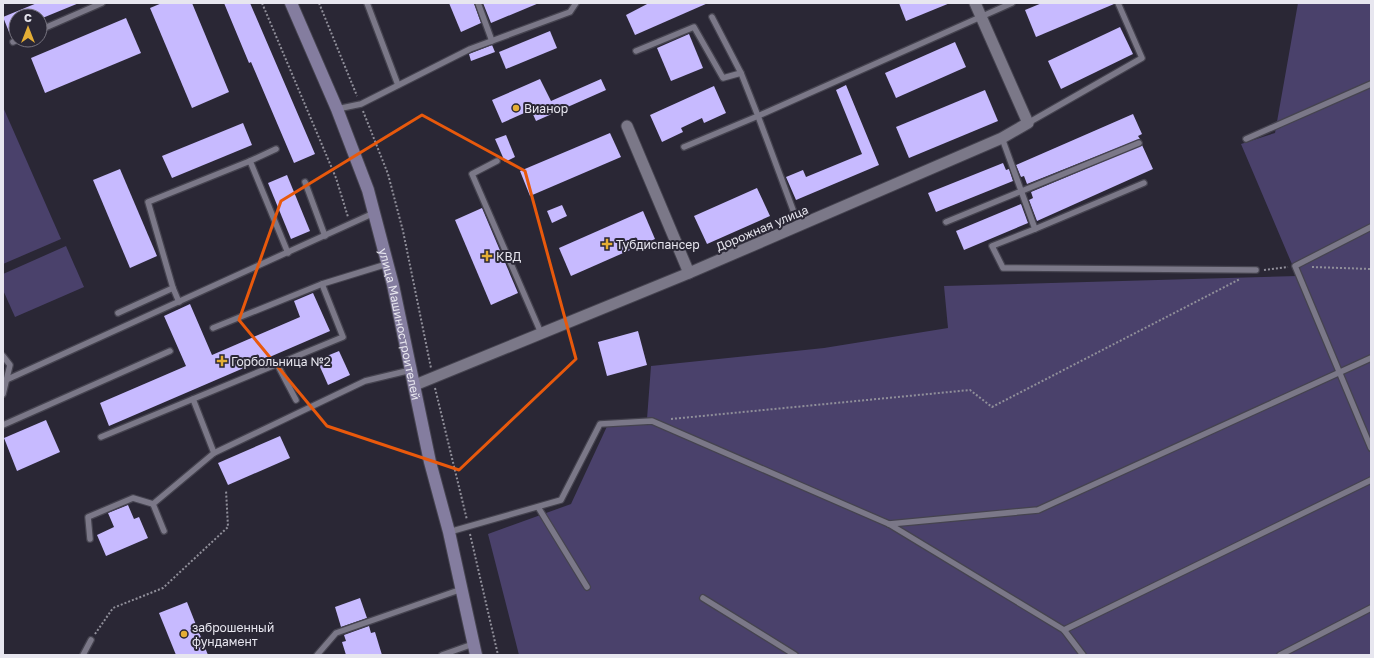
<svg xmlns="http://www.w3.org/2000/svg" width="1374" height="658" viewBox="0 0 1374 658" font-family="'Golos Text',sans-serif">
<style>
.green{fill:#4a416b}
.building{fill:#c7baff}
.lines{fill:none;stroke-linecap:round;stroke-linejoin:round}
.lane-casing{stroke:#45434f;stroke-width:8}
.street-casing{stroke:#45434f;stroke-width:13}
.secondary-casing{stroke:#45434f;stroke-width:14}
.path{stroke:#908f9a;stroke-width:2;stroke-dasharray:2 2;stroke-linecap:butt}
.lane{stroke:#7b7888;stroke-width:5.5}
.street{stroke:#7b7888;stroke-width:11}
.secondary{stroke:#847d9f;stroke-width:12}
.marked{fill:none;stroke:#e8590c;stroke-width:3;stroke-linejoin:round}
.poi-dot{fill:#e4ae35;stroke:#2a2735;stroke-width:1.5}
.labels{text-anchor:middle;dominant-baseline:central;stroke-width:4;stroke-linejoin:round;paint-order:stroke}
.poi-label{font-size:12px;fill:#e7e6ef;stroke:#2a2735;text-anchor:start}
.street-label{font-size:12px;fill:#e7e6ef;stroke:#2a2735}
</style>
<rect width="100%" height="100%" fill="#2a2735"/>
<g class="green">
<polygon points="1298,3 1371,3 1371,655 519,655 488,534 571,504 609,422 647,419 651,366 824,348 948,328 944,286 1297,276 1241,144 1275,133"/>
<polygon points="3,107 61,239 3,264"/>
<polygon points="66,246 84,287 15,317 3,290 3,274"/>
</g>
<g class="building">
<polygon points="37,3 79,3 40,19 40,16 16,16 16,29 9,32 3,17"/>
<polygon points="162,3 192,3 229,92 192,108 150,8"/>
<polygon points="224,3 250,3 315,154 294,163 251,62 249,63"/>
<polygon points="449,3 474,3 481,23 461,32"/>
<polygon points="483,3 539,3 491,23"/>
<polygon points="649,3 708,3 635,35 626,15"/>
<polygon points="899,3 950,3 906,21"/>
<polygon points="1042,3 1114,3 1114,4 1036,37 1025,10"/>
<polygon points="126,18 141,53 45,93 31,58"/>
<polygon points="1120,27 1133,54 1061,89 1048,61"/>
<polygon points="550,31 557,48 506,69 499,52"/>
<polygon points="689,34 703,68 671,81 657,48"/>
<polygon points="955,42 966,67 896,98 885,73"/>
<polygon points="492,45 495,52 471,61 469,54"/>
<polygon points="540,79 551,101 601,79 606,90 536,121 531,110 502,123 492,100"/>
<polygon points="846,85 879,165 796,200 786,177 803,170 806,177 862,154 836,90"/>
<polygon points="714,86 726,113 704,123 702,118 681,128 683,132 662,142 650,115"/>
<polygon points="985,90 998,121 909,158 896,127"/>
<polygon points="1133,114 1142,134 1138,136 1140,139 1027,184 1024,176 1021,177 1016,165"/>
<polygon points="243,123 252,145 172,178 162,156"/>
<polygon points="610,133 621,157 530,196 520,171"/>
<polygon points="506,135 515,157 505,162 495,139"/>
<polygon points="1142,145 1153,169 1037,221 1029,200 1033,198 1031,192"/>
<polygon points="1003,163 1006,170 1009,169 1013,181 936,212 928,193"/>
<polygon points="120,169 157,256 130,268 93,180"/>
<polygon points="287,175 310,231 291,239 268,183"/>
<polygon points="757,188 770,216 707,244 694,216"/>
<polygon points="1021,204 1028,223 964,250 956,231"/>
<polygon points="562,205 567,216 552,223 547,211"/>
<polygon points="482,208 518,293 491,305 455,220"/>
<polygon points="643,211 655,239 571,276 559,248"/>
<polygon points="313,293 330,331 109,426 100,403 186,366 164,316 190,304 212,355 300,317 294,301"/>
<polygon points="638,331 647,365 607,376 598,342"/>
<polygon points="339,351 350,375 328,385 317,360"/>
<polygon points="46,420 60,452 17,471 4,438"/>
<polygon points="280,436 290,458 228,485 218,463"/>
<polygon points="128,505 134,519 139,517 148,538 106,556 97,535 114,527 108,513"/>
<polygon points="360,598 367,618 341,627 335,607"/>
<polygon points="187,602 208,655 176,655 159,613"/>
<polygon points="369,626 371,633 375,632 382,655 346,655 342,642 346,641 344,635"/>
</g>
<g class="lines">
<defs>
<g id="lane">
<polyline points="367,3 398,85"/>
<polyline points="478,3 492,41"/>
<polyline points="40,30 102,3"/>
<polyline points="13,42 17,40"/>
<polyline points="636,51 694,27 723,78 741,73"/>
<polyline points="337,109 361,104 470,49 570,12 576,3"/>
<polyline points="1028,123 1142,58 1118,3"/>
<polyline points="1002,138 1035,229 1144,183"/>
<polyline points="1246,139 1371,84"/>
<polyline points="684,147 758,116 741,73 712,17"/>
<polyline points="250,161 276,149"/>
<polyline points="497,161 472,174 541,333"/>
<polyline points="305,182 325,236"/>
<polyline points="946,222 1139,143"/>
<polyline points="799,226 758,116 1012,3"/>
<polyline points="1371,227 1295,266 1371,448"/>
<polyline points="1035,229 992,246 1003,268 1256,270"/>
<polyline points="173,288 148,202 250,161 288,253"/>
<polyline points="118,313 173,288 179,302"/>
<polyline points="213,328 322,284 387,264"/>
<polyline points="3,356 10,365 3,394"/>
<polyline points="277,364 296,400"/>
<polyline points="6,380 374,213"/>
<polyline points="193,399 343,337 322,284"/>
<polyline points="3,425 170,351"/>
<polyline points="101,437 193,399 214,453"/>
<polyline points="538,507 587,587"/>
<polyline points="889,524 1038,510 1371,358"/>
<polyline points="164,531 153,504 214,453 365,381 411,370"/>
<polyline points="449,532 561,500 600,424 652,421 889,524 1064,630 1083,655"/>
<polyline points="90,539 88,517 133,498 153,504"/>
<polyline points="703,598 795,655"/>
<polyline points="1064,630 1371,480"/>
<polyline points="83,655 91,640"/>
<polyline points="317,655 336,633 462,589"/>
<polyline points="442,655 473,644"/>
<polyline points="1280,655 1371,608"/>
</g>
<g id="street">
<polyline points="627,126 689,273"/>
<polyline points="415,385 689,273 1002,138 1028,123 975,3"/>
</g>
<g id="secondary">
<path id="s1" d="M 291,3 L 337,109 L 368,190 L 393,285 L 430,462 L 449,532 L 476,655"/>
</g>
</defs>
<use href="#lane" class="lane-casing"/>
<use href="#street" class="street-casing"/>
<use href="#secondary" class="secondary-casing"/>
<g class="path">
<polyline points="262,3 336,178 348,217"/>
<polyline points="319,3 357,96"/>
<polyline points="363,111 388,174 403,231 431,368"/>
<polyline points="1312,267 1371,269"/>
<polyline points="1264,270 1288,267"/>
<polyline points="435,388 467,520"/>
<polyline points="671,419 970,390 992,407 1240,279"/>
<polyline points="470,534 498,655"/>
<polyline points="95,634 113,608 163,588 228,527 226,490"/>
</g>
<use href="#lane" class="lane"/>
<use href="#street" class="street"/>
<use href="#secondary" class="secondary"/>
</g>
<path class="marked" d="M 422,115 L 525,171 L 576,359 L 459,470 L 327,426 L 239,320 L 281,201 Z"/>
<g class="poi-dot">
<circle cx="516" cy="108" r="4"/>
<path d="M605 238h4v4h4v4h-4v4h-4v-4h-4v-4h4z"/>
<path d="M485 250h4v4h4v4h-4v4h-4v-4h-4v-4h4z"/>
<path d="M220 355h4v4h4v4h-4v4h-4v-4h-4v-4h4z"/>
<circle cx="184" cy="634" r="4"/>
</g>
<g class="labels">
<g class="poi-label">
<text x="524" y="108">Вианор</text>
<text x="616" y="244">Тубдиспансер</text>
<text x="496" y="256">КВД</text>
<text x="231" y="361">Горбольница №2</text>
<text x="192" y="627">заброшенный<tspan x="192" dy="14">фундамент</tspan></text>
</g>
<g class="street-label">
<text transform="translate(762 228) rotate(-23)">Дорожная улица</text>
<text stroke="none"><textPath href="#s1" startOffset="340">улица Машиностроителей</textPath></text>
</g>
</g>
<rect width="1374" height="658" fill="none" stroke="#e7e6ef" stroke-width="8"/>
<g transform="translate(28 28)"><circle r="19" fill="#2a2735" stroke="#76737f"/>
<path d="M0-3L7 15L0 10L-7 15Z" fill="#e4ae35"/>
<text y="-6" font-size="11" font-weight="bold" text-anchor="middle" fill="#e7e6ef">С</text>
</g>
</svg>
